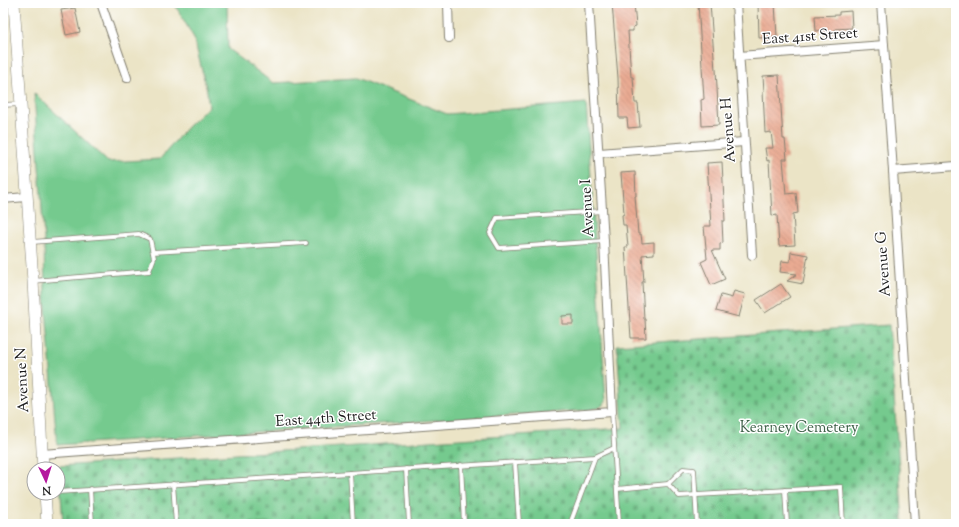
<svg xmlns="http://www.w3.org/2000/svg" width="959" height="527" viewBox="0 0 959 527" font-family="'Sorts Mill Goudy',serif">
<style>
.cemetery{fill:url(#cemetery-stones);stroke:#487355}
.park{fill:#75ca8e;stroke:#487355}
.building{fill:url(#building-back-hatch)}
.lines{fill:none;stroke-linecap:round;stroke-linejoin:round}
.service-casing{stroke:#848071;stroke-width:5.5}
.minor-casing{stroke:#848071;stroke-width:10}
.secondary-casing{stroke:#848071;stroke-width:12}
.service{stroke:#fff;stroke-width:4}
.minor{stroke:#fff;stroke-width:8}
.secondary{stroke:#fff;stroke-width:11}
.labels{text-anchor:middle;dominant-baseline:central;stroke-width:3;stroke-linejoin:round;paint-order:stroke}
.street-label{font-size:15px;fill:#1c1c1c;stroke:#fff}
.park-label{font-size:15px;fill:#40624a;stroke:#fff}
</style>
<defs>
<pattern id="cemetery-stones" width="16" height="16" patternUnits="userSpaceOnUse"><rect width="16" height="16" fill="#75ca8e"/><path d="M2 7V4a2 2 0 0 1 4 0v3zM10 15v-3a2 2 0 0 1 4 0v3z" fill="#65ad7a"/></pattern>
<pattern id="building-back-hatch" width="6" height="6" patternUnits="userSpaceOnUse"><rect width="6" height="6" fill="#e9aa92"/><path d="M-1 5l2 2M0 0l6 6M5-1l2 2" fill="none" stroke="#c7927d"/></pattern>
</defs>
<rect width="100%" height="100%" fill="#fff"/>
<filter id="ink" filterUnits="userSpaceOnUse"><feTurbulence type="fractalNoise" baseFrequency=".025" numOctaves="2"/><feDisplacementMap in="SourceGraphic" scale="8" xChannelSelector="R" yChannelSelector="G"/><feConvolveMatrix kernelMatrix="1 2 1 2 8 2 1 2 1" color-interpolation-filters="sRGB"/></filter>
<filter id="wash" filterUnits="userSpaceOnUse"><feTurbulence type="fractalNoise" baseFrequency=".012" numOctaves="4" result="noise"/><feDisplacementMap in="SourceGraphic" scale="16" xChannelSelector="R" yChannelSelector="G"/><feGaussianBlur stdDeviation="0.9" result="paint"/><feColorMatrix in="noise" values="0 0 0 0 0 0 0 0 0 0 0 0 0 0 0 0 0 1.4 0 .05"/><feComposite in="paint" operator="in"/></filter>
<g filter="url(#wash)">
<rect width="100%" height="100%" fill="#ebe4c6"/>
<polygon class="cemetery" points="889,325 903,524 63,524 59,466 623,428 617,345"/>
<polygon class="park" points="174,3 227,3 228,49 273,83 356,78 447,114 586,103 606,402 599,408 589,410 57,445 45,296 44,239 34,93 108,162 160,159 188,126 209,107 207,91 194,38"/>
<g id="blocks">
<g class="building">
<polygon points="612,3 634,3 636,26 633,27 633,31 628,31 631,77 633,77 635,103 638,103 640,127 628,128 627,118 619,118 618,78"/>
<polygon points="698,3 710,3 715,70 716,69 719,125 702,126 701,100 704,99"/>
<polygon points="758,3 775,3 777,37 759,38"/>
<polygon points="75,8 80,32 66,35 61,10"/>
<polygon points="851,11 852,28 835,29 836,32 826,33 825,30 816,31 815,16 839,15 839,12"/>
<polygon points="779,75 783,139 785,139 787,159 783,159 786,194 796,193 798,213 793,214 795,245 779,246 777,215 772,216 769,160 767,161 765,148 773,148 771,132 765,133 763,91 764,91 763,76"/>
<polygon points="722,162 725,221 722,221 723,243 720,244 720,250 712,250 725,279 711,285 701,262 707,259 704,226 711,226 707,163"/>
<polygon points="635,172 636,196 635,196 638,234 641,234 642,243 654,242 654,254 642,255 644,282 642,282 644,319 645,319 646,338 631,338 625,247 628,247 626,225 623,225 622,215 624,214 621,173"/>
<polygon points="791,252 808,255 803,284 787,281 797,274 780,272 782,261 790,262"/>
<polygon points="781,284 790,297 765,313 756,300"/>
<polygon points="734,291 745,294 739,317 716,311 721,295 732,298"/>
<polygon points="573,315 573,324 562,324 562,316"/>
</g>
</g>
</g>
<g filter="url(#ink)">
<use href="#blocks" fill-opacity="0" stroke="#848071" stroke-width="1"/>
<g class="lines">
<defs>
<g id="service">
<polyline points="3,105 20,104"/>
<polyline points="603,211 497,218 490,233 499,248 604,241"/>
<polyline points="32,242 139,234 150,239 154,258 149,271 33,281"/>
<polyline points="153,252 306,243"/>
<polyline points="612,412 619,524"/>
<polyline points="515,462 519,524"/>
<polyline points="461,465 464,524"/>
<polyline points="406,469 409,524"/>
<polyline points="350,473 353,524"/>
<polyline points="173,484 176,524"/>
<polyline points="668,484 683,469 694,470 697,524"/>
<polyline points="90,489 92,524"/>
<polyline points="617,489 668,484 679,496 841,487 843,524"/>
<polyline points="785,490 787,524"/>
<polyline points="58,492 595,457 614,448"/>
<polyline points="570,524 595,457"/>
</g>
<g id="minor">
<polyline points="101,3 127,78"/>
<polyline points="448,3 449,38"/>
<polyline points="736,3 752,255"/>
<polyline points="881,3 893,171 915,524"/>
<polyline points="305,4 305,3"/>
<polyline points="739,56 884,45"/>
<polyline points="599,153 744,142"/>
<polyline points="893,171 956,166"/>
<polyline points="3,199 26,197"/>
<polyline points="42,454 612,412 604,241 589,3"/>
</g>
<g id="secondary">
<polyline points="14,3 33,281 43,469"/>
<polyline points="45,493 47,524"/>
</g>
</defs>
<use href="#service" class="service-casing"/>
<use href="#minor" class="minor-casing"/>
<use href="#secondary" class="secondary-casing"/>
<use href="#service" class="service"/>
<use href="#minor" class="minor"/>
<use href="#secondary" class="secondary"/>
</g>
</g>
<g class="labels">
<g class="street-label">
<text transform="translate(810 37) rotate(-4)">East 41st Street</text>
<text transform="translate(729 130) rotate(-94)">Avenue H</text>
<text transform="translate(588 208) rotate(-93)">Avenue I</text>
<text transform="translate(884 264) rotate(-94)">Avenue G</text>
<text transform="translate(23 380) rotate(-93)">Avenue N</text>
<text transform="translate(326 419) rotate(-4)">East 44th Street</text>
</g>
<g class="park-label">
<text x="799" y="428">Kearney Cemetery</text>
</g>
</g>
<rect width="959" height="527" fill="none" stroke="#fff" stroke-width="16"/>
<g transform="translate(46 481) rotate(176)"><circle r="19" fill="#ffffff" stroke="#a4a4a4"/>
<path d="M0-3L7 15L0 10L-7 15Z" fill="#b5179e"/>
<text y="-6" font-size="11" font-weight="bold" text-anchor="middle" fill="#1c1c1c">N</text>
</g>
</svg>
